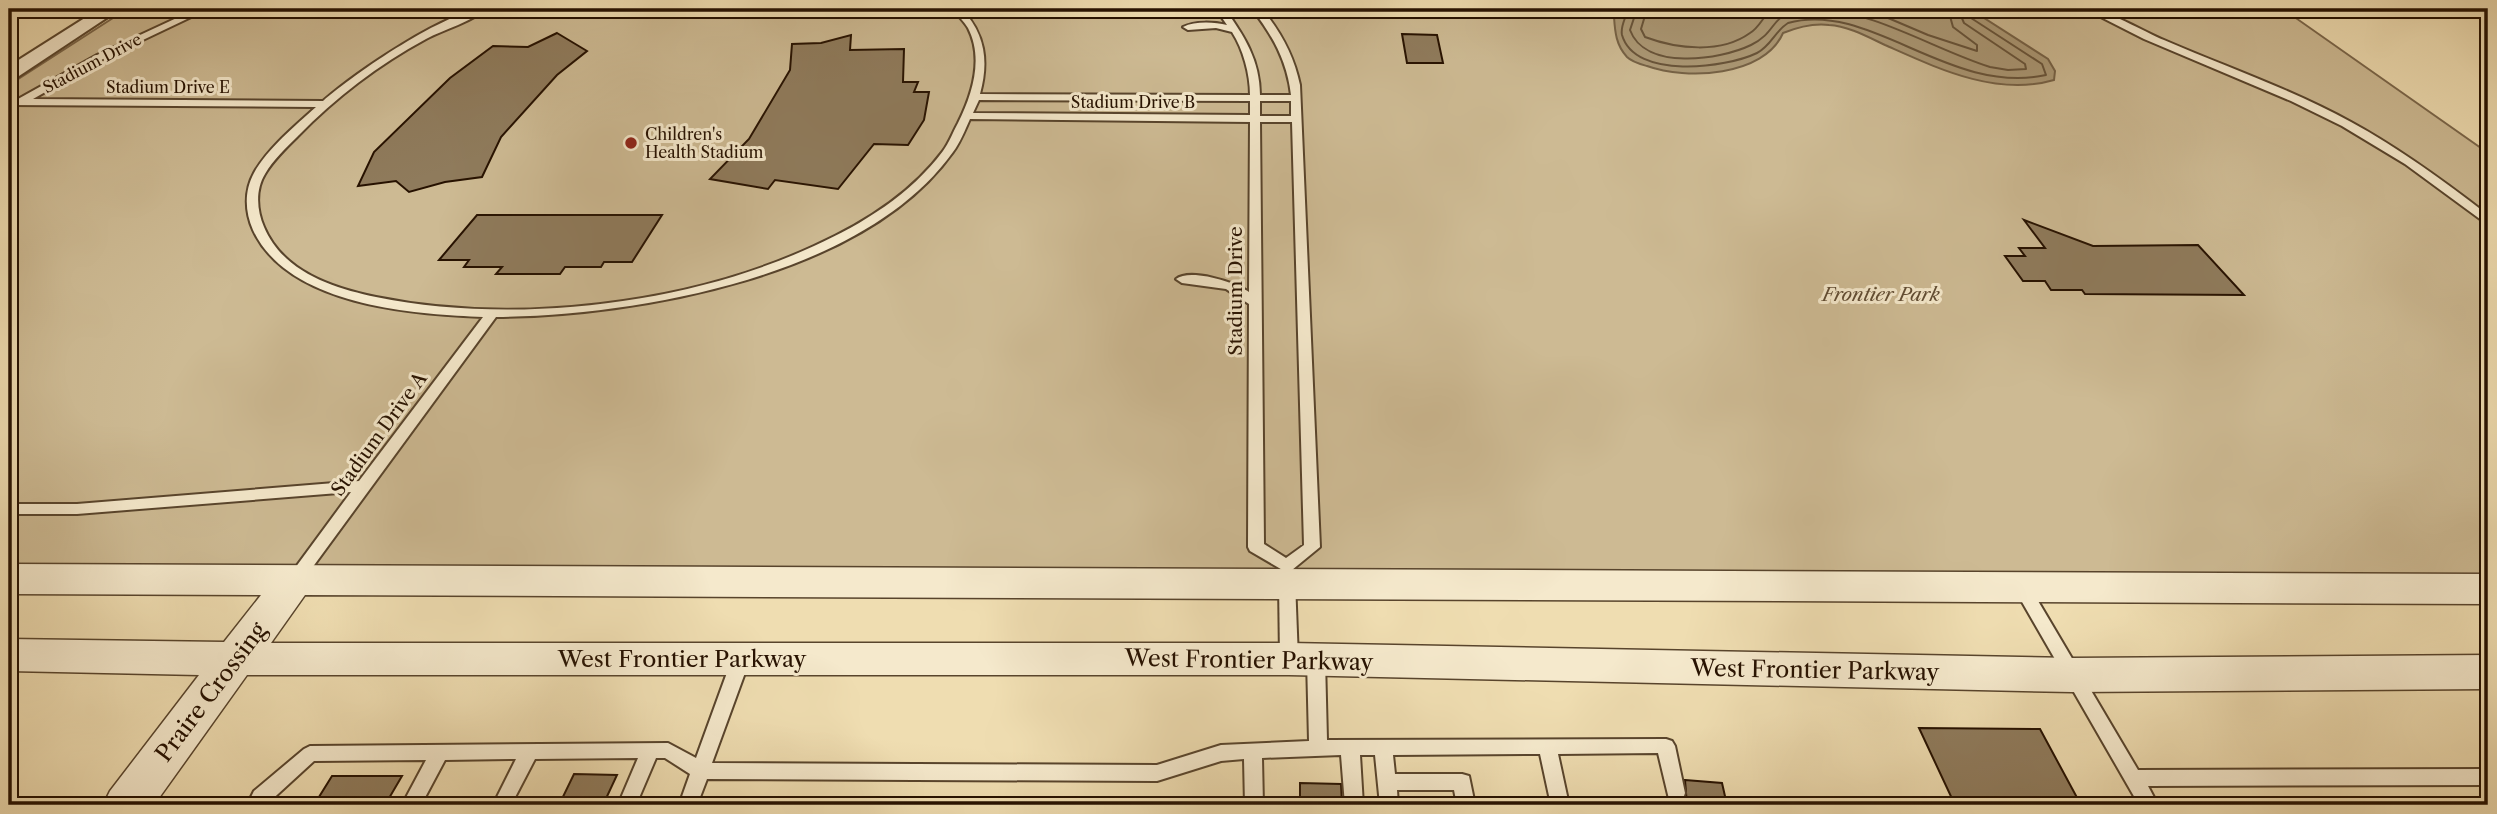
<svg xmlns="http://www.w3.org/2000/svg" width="2497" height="814" viewBox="0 0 2497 814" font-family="'Libre Caslon Text',serif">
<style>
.green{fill:#cdba93;stroke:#7a664a;stroke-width:2}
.water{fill:#ab9875;stroke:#766246;stroke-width:2}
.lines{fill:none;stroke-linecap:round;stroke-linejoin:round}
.shore{stroke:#68543a;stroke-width:2}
.building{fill:#8f7b5c;stroke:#261100;stroke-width:2}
.service-casing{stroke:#58442c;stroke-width:4}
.minor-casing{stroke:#58442c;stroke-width:4}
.tertiary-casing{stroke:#58442c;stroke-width:3}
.service{fill:#f5e9cc;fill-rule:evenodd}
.minor{fill:#f5e9cc;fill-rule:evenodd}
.tertiary{fill:#f5e9cc;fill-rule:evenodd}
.poi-dot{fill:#8f2418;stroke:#f5e9cc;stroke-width:2.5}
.labels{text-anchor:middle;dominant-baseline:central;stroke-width:6;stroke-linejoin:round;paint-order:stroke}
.far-street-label{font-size:16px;fill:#261100;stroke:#f5e9cc}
.far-poi-label{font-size:16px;fill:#261100;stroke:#f5e9cc;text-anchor:start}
.street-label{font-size:19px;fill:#261100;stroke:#f5e9cc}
.park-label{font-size:19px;font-style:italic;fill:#604c33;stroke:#f5e9cc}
.near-street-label{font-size:23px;fill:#261100;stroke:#f5e9cc}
</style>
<rect width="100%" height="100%" fill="#efddb1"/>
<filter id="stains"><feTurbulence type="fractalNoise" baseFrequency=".00286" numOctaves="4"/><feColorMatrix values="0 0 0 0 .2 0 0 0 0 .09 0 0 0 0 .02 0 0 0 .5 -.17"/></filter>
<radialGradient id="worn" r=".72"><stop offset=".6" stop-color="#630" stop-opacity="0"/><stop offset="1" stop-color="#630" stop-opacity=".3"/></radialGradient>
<polygon class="green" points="127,9 2283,9 2488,153 2488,580 9,577 9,85"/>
<path class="water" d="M 1625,9 L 1970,9 L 2048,59 L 2055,71 L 2054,80 C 1996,97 1937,68 1885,45 C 1868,37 1848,26 1829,25 C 1813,23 1798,27 1783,33 C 1764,77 1686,80 1647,66 C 1640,64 1632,62 1627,57 C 1616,45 1615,32 1614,17 Z"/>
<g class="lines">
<g class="shore">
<path d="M 1628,9 C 1626,18 1620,26 1622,35 C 1635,80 1726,68 1757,53 C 1771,46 1775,31 1788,23 C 1870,0 1949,96 2046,75 L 2042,64 L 1971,18 L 1967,9"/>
<path d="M 1637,9 L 1630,30 C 1645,71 1720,60 1751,45 C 1782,30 1767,8 1818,9 C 1874,11 1936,50 1990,67 L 2008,70 L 2026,69 L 2025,64 L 1964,23 L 1958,9"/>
<path d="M 1647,9 L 1641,29 L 1645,37 C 1677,49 1721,54 1750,33 C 1760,27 1763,16 1772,9"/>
<polyline points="1867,9 1928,35 1977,51 1977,45 1953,27 1948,9"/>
</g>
</g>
<g class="building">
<polygon points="557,33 587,51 557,75 501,137 482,177 445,182 409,192 396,181 358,186 374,152 450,78 493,46 528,47"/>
<polygon points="1402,34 1437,35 1443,63 1407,63"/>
<polygon points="851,35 850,50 904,49 903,82 918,82 914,92 929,92 924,120 908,145 874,144 838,189 775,180 768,189 710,179 749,139 790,70 792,44 821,43"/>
<polygon points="477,215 662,215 632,262 604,262 601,267 565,267 560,274 496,274 502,267 464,267 469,260 439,260"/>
<polygon points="2024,220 2093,246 2198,245 2244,295 2085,294 2082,290 2051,290 2045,281 2023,281 2005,256 2025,256 2019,248 2045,248"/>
<polygon points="1919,728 2040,729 2081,805 1955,805"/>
<polygon points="574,774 617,775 603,805 559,805"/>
<polygon points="332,776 402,776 385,805 314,805"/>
<polygon points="1685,780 1722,783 1727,805 1687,805"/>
<polygon points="1300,783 1341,784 1342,805 1300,805"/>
</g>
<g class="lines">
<defs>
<g id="service">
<path d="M 196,9 L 208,9 L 103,59 L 33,99 L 323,101 C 354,74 447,9 486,9 C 471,22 445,29 426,39 C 378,65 335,98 298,136 C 286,148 273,160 265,174 C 255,190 257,211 264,227 C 283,272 333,288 376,297 C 513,325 687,305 814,246 C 863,224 911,194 943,151 C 949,143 953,132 958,123 C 972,95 984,59 968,28 C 964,21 957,15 953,9 L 962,9 C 985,34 989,61 980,94 L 1250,95 C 1250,74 1243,49 1232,32 L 1216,28 L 1188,30 L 1183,27 C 1195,21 1214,22 1227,25 L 1216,9 L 1225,9 C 1244,36 1260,60 1260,95 L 1291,95 C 1287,61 1273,36 1252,9 L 1262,9 C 1281,32 1294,56 1300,85 L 1320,547 L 1292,570 L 1286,572 L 1250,551 L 1248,547 L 1249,304 L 1226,289 L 1182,283 L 1176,279 C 1190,268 1235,282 1249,292 L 1250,122 L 970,119 C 965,130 960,143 953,152 C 865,276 638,316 496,317 L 301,583 L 289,583 L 287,579 L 351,492 L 77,514 L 9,514 L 9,504 L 77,504 L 359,481 L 483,317 C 410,314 288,305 253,230 C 245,212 244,191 254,173 C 268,148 295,126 316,107 L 9,105 L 9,99 L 18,99 L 97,55 ZM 979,100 L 1250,101 L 1250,115 L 973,113 ZM 1260,101 L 1291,101 L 1291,116 L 1260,116 ZM 1260,122 L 1292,122 L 1304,545 L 1286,558 L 1264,544 Z"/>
<path d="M 2085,9 C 2105,8 2144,32 2164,40 C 2226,67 2291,89 2351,122 C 2399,148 2444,181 2488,215 L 2488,223 L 2484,222 L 2405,164 L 2342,126 L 2291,101 L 2144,39 Z"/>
<polygon points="1287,575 1293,577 1295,581 1298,659 1295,664 1289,666 1283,664 1280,659 1279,581 1281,577"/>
<polygon points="2022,582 2028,584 2138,770 2488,769 2488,785 2148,786 2158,805 2139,805 2014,588 2016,584"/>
<polygon points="741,652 747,654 750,659 712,763 1157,765 1221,745 1309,741 1307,660 1310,655 1316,653 1322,655 1325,660 1327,740 1666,739 1672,741 1675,746 1685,793 1683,799 1676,801 1669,799 1658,753 1558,754 1569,805 1551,805 1540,754 1393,755 1395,774 1462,774 1469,776 1475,805 1457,805 1454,790 1397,790 1398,805 1380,805 1375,755 1360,755 1363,805 1345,805 1341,755 1262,758 1263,805 1245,805 1244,759 1221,761 1157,781 707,779 697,805 679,805 690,774 665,758 656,758 636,805 618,805 638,758 535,759 511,805 493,805 516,759 445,760 421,805 402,805 426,760 314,761 266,805 247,805 254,791 304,749 310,746 668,743 696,758 732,659 735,654"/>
</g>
<polygon id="minor" points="99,9 120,9 16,78 9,80 9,66"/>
<polygon id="tertiary" points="9,564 2488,574 2488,604 305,595 271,643 1289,643 2072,658 2488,655 2488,689 2072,692 1289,675 247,675 154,805 103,805 110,791 199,675 9,671 9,639 224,642 261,595 9,594"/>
</defs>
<use href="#service" class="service-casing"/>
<use href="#minor" class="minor-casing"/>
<use href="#tertiary" class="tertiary-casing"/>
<use href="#service" class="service"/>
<use href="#minor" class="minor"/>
<use href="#tertiary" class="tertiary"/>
</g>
<circle class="poi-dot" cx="631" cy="143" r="7"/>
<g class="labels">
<g class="far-street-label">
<text transform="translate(92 63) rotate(-28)">Stadium Drive</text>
<text x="168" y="87">Stadium Drive E</text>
<text x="1133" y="102">Stadium Drive B</text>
</g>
<g class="far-poi-label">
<text x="645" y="134">Children's<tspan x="645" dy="18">Health Stadium</tspan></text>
</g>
<g class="street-label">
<text transform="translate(1235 291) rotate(-90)">Stadium Drive</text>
<text transform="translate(379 434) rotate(-54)">Stadium Drive A</text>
</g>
<g class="park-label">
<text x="1881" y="294">Frontier Park</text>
</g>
<g class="near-street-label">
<text x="682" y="659">West Frontier Parkway</text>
<text transform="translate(1249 660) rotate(1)">West Frontier Parkway</text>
<text transform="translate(1815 670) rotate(1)">West Frontier Parkway</text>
<text transform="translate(211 692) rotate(-53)">Praire Crossing</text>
</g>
</g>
<rect width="2497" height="814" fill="none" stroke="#efddb1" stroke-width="35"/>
<rect x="10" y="10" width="2476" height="793" fill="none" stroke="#261100" stroke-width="3.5"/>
<rect x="18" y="18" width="2462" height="779" fill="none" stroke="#261100" stroke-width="2"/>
<rect width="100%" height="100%" filter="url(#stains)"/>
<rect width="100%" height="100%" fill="url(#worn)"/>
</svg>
